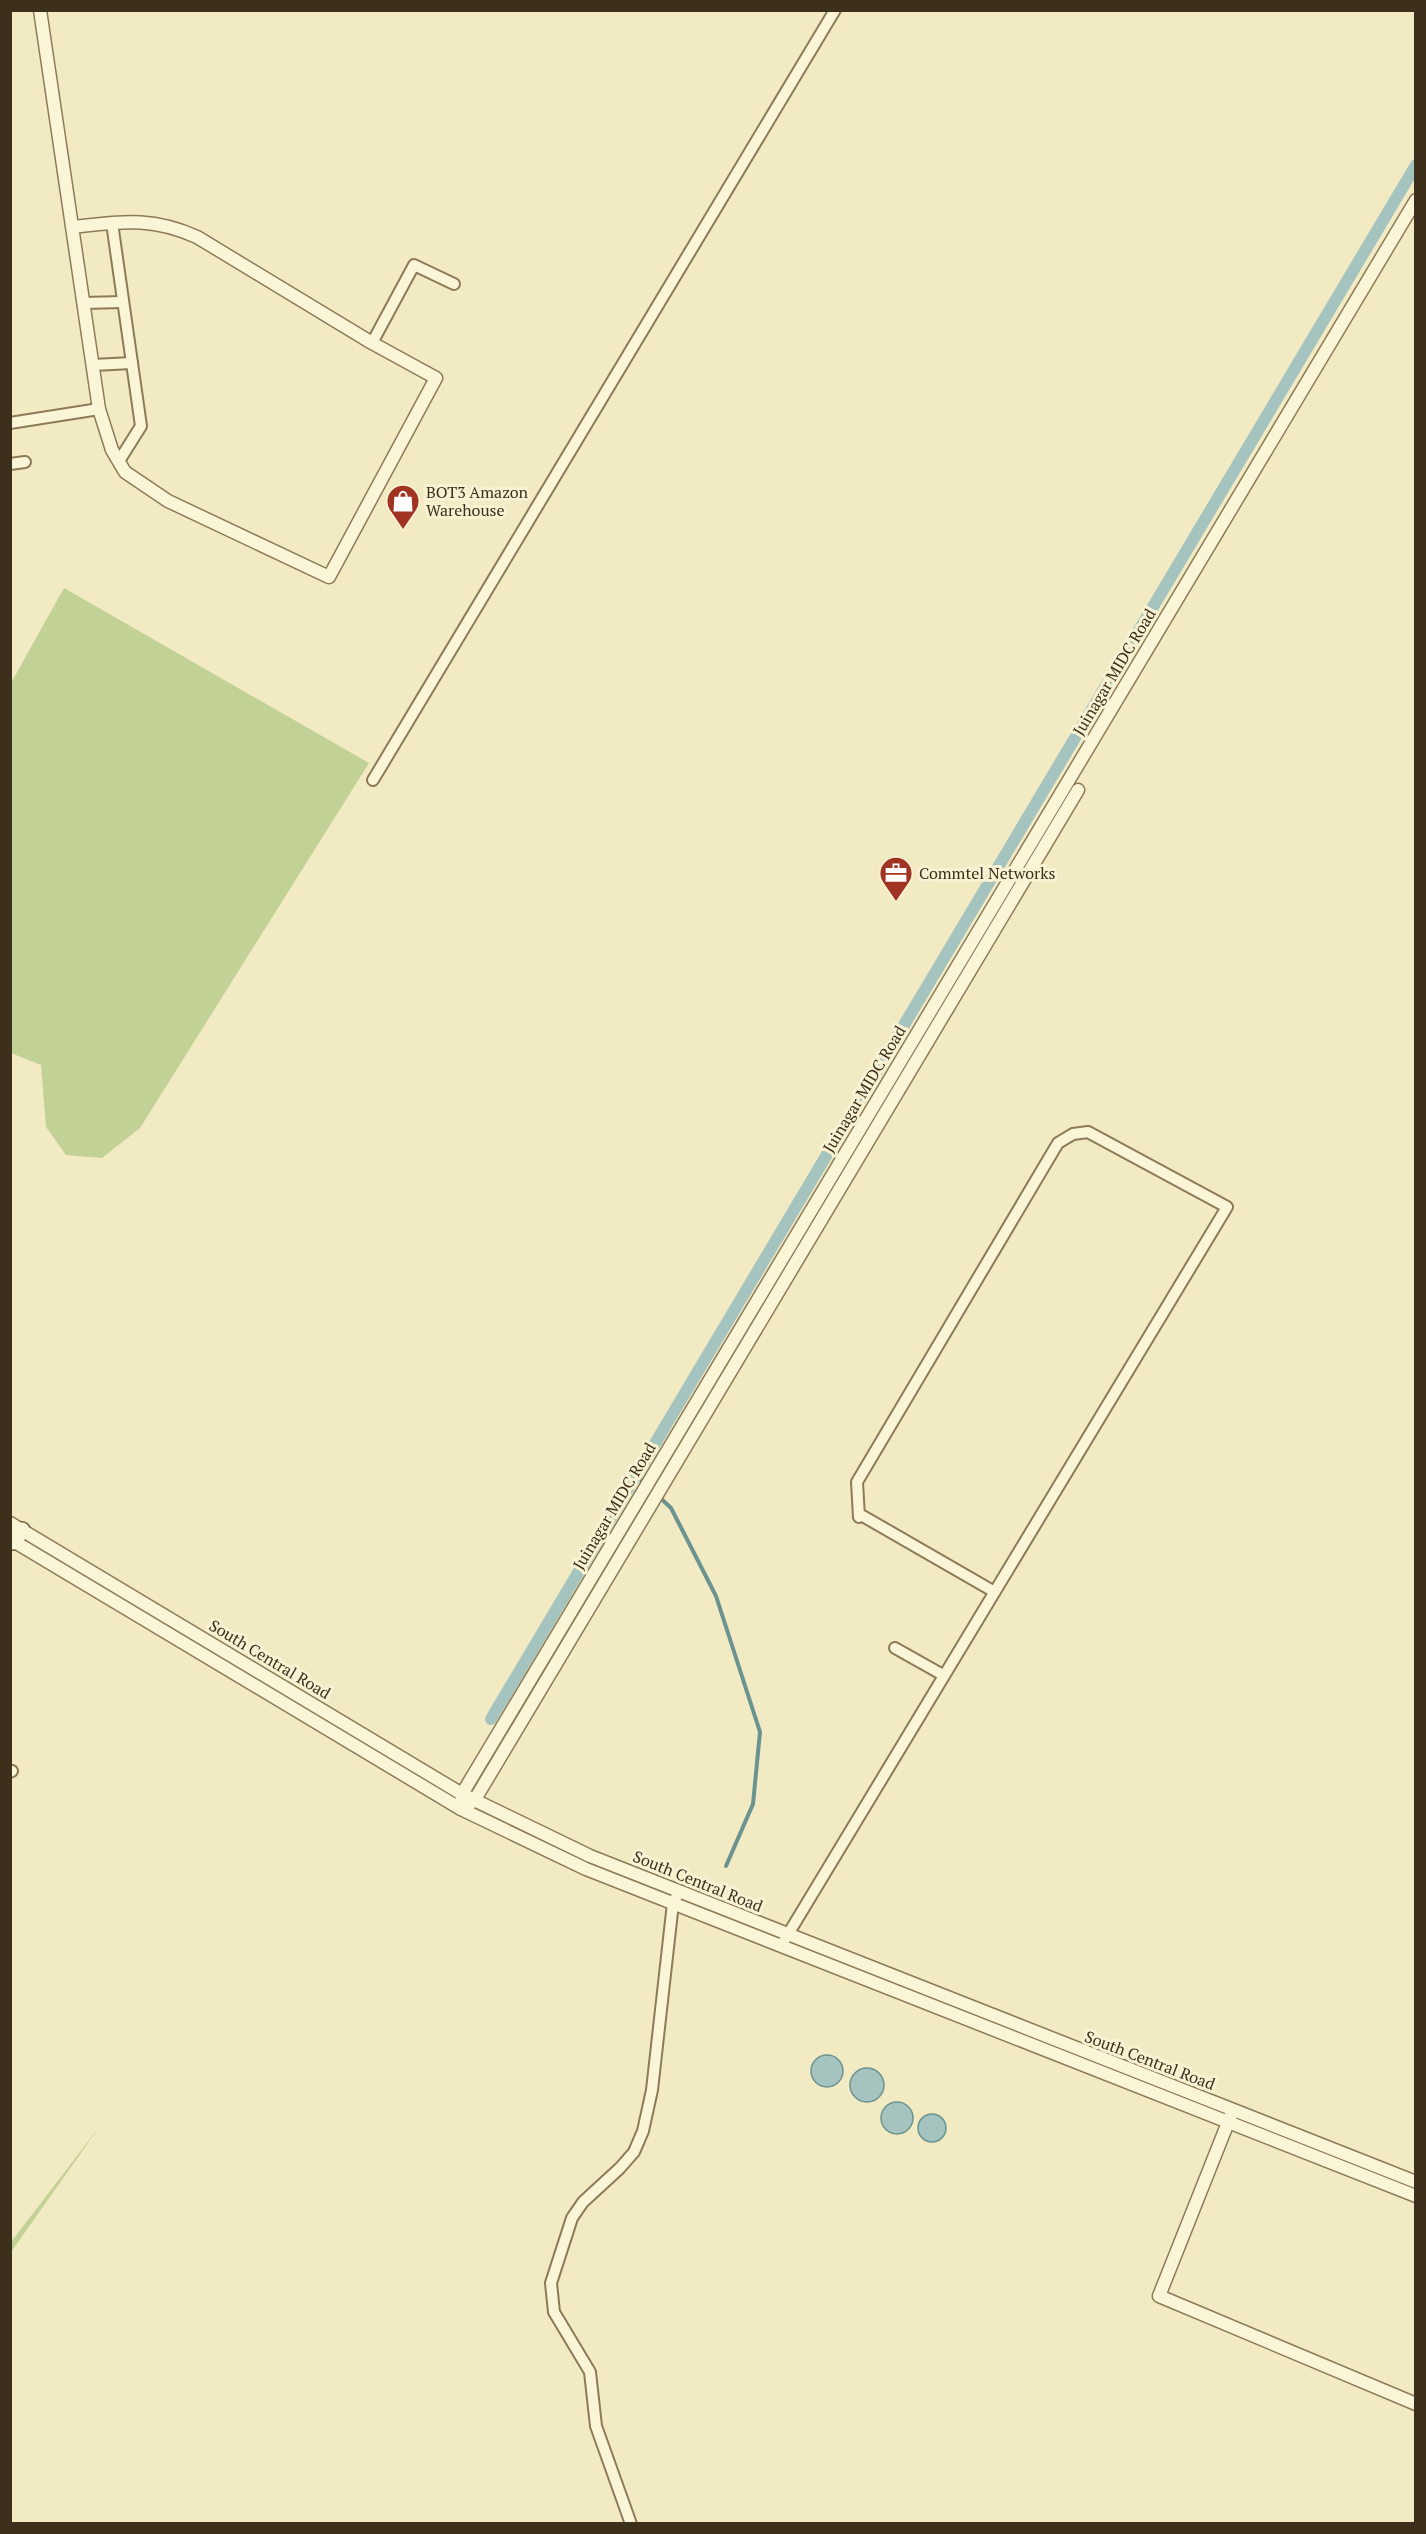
<svg xmlns="http://www.w3.org/2000/svg" width="1426" height="2534" viewBox="0 0 1426 2534" font-family="'PT Serif',serif">
<style>
.green{fill:#c2d195}
.water{fill:#a5c4bf;stroke:#6b938f;stroke-width:1.5}
.lines{fill:none;stroke-linecap:round;stroke-linejoin:round}
.stream{stroke:#6b938f;stroke-width:4}
.canal{stroke:#a5c4bf;stroke-width:12}
.minor-casing{stroke:#8d7b58;stroke-width:14}
.tertiary-casing{stroke:#8d7b58;stroke-width:15}
.secondary-casing{stroke:#6f5c3b;stroke-width:18}
.minor{stroke:#fbf5d7;stroke-width:10}
.tertiary{stroke:#fbf5d7;stroke-width:12}
.secondary{stroke:#fbf5d7;stroke-width:15}
.labels{text-anchor:middle;dominant-baseline:central;stroke-width:6;stroke-linejoin:round;paint-order:stroke}
.poi-label{font-size:16px;fill:#3c301d;stroke:#f8f2d3;text-anchor:start}
.street-label{font-size:16px;fill:#3c301d;stroke:#f8f2d3}
</style>
<rect width="100%" height="100%" fill="#f2eac3"/>
<g class="green">
<polygon points="64,588 369,763 140,1128 102,1158 66,1155 46,1127 41,1065 11,1053 11,683"/>
<polygon points="100,2126 11,2252 11,2242"/>
</g>
<g class="water">
<circle cx="827" cy="2071" r="16"/>
<circle cx="867" cy="2085" r="17"/>
<circle cx="897" cy="2118" r="16"/>
<circle cx="932" cy="2128" r="14"/>
</g>
<g class="lines">
<polyline class="stream" points="636,1475 671,1508 716,1596 760,1732 753,1804 726,1866"/>
<polyline class="canal" points="491,1719 1416,165"/>
<defs>
<g id="minor">
<polyline points="112,223 141,426 119,461"/>
<polyline points="83,303 123,302"/>
<polyline points="372,343 414,265 454,284"/>
<polyline points="93,365 132,363"/>
<polyline points="10,423 99,409"/>
<polyline points="10,464 25,462"/>
<polyline points="373,780 835,10"/>
<polyline points="895,1648 943,1675"/>
<polyline points="10,1772 12,1771"/>
<polyline points="784,1941 1227,1207 1088,1132 1073,1134 1058,1143 857,1482 859,1517 861,1515 993,1591"/>
<polyline points="631,2524 596,2426 590,2372 554,2312 551,2283 572,2218 583,2202 620,2168 634,2152 643,2131 652,2090 673,1903 679,1892"/>
</g>
<g id="tertiary">
<path d="M 40,10 L 99,409 L 112,450 L 125,472 L 168,501 L 329,577 L 436,378 L 372,343 L 197,237 C 151,216 120,222 72,227"/>
<polyline points="10,1523 462,1794 590,1856 1416,2182"/>
<polyline points="10,1539 461,1809 586,1869 1416,2196"/>
<polyline points="467,1805 474,1801 1078,790"/>
<polyline points="461,1809 462,1794 1416,200"/>
<polyline points="1231,2115 1159,2296 1416,2404"/>
</g>
<polyline id="secondary" points="14,1542 22,1530"/>
</defs>
<use href="#minor" class="minor-casing"/>
<use href="#tertiary" class="tertiary-casing"/>
<use href="#secondary" class="secondary-casing"/>
<use href="#minor" class="minor"/>
<use href="#tertiary" class="tertiary"/>
<use href="#secondary" class="secondary"/>
</g>
<defs>
<symbol id="shop-pin" viewBox="-11 -11 22 30"><path d="M0 17L-7.5 6A9.5 9.5 0 1 1 7.5 6Z" fill="#a13323" stroke="#f8f2d3"/><path d="M-5-2.5h2.3a2.7 3.5 0 0 1 5.4 0H5L5.5 6h-11ZM-1.5-2.5h3a1.5 2.3 0 0 0-3 0Z" fill="#fff"/></symbol>
<symbol id="office-pin" viewBox="-11 -11 22 30"><path d="M0 17L-7.5 6A9.5 9.5 0 1 1 7.5 6Z" fill="#a13323" stroke="#f8f2d3"/><path d="M-6-3h4V-5.5h4V-3h4V5H-6ZM-1-4.5V-3h2v-1.5ZM-6 0V1H6V0Z" fill="#fff"/></symbol>
</defs>
<g fill-rule="evenodd">
<use href="#shop-pin" x="384" y="482" width="38" height="52"/>
<use href="#office-pin" x="877" y="854" width="38" height="52"/>
</g>
<g class="labels">
<g class="poi-label">
<text x="426" y="492">BOT3 Amazon<tspan x="426" dy="18">Warehouse</tspan></text>
<text x="919" y="873">Commtel Networks</text>
</g>
<g class="street-label">
<text transform="translate(1114 672) rotate(-59)">Juinagar MIDC Road</text>
<text transform="translate(864 1089) rotate(-59)">Juinagar MIDC Road</text>
<text transform="translate(614 1506) rotate(-59)">Juinagar MIDC Road</text>
<text transform="translate(270 1659) rotate(31)">South Central Road</text>
<text transform="translate(698 1881) rotate(22)">South Central Road</text>
<text transform="translate(1150 2060) rotate(21)">South Central Road</text>
</g>
</g>
<rect width="1426" height="2534" fill="none" stroke="#3c301d" stroke-width="24"/>
</svg>
